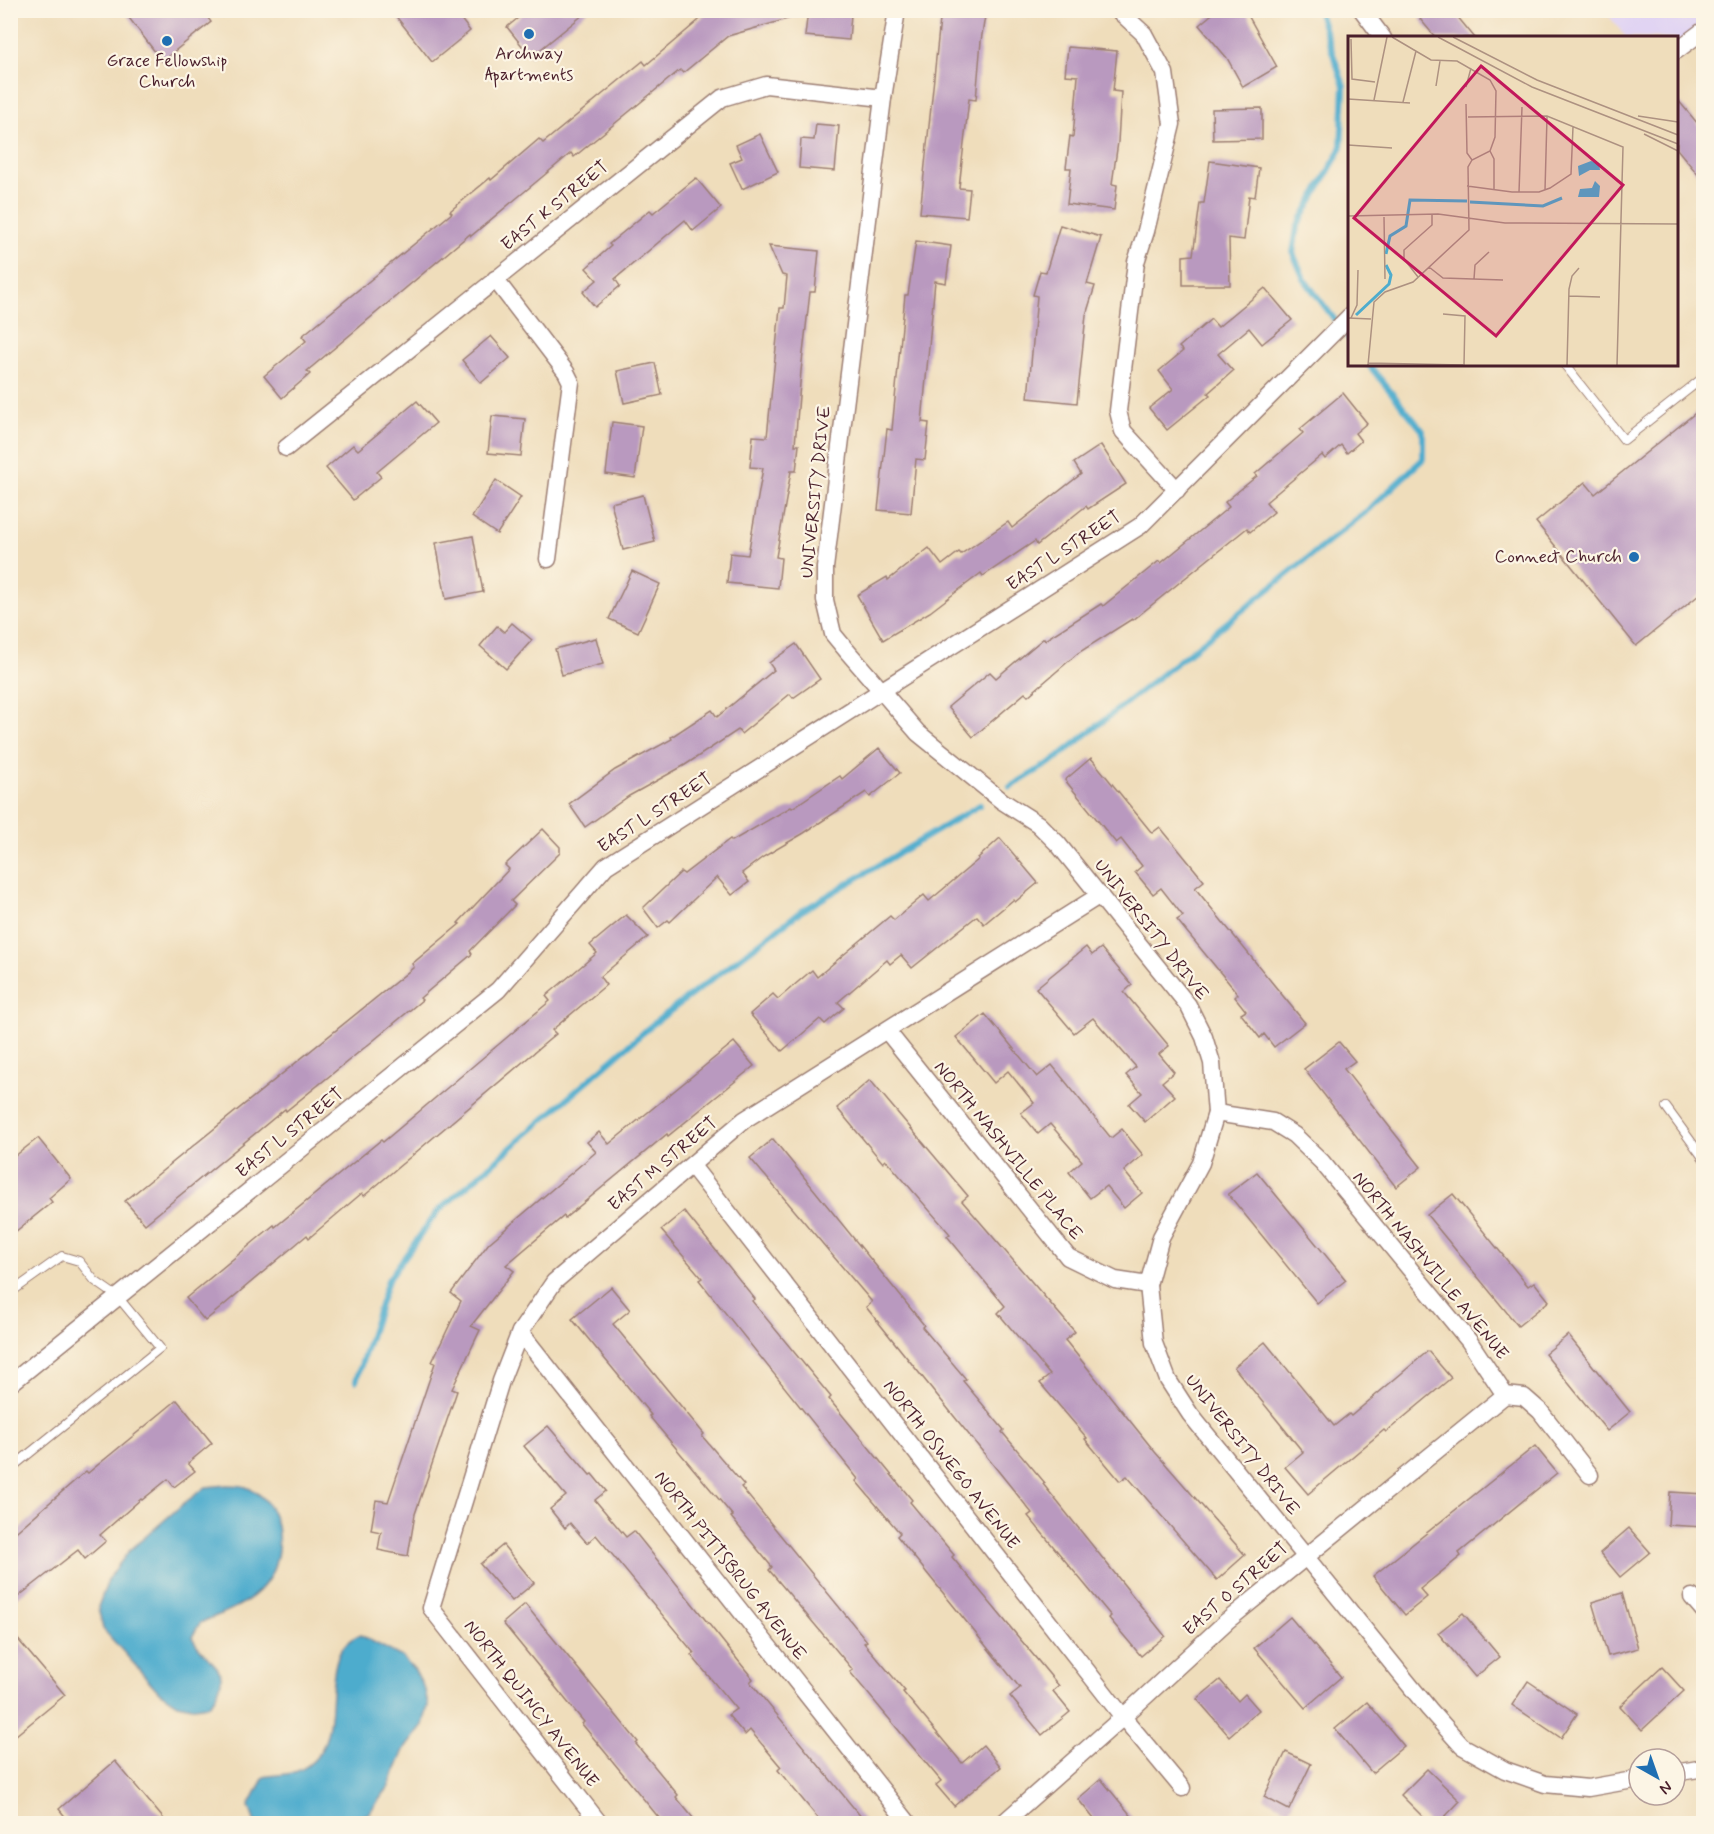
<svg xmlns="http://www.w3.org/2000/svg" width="1714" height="1834" viewBox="0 0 1714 1834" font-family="Mynerve,sans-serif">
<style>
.built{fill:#e1d4f3}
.water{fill:#4eaccd;stroke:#4c667c;stroke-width:1.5}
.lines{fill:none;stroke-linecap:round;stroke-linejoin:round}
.stream{stroke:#4eaccd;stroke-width:6}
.building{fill:#b999bf}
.lane-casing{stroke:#9c7e73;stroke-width:10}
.street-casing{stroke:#9c7e73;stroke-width:19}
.lane{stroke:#fff;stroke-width:8}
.street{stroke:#fff;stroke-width:16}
.poi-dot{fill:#1f6fb2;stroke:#fcf5e5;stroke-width:2}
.labels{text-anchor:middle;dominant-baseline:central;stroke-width:4.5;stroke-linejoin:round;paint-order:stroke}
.poi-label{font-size:18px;fill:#4a1f2b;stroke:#fcf5e5}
.street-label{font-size:18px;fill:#4a1f2b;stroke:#fcf5e5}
.inset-river{fill:none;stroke:#4eaccd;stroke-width:3}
.inset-road{fill:none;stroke:#ad9181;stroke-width:1.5}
.view{fill:#c2185b;fill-opacity:0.15;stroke:#c2185b;stroke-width:3}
.inset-edge{fill:none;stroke:#4a1f2b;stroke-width:3}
</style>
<rect width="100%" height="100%" fill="#fcf5e5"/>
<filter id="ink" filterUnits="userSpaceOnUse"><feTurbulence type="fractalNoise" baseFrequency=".0167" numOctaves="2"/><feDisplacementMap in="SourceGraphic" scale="12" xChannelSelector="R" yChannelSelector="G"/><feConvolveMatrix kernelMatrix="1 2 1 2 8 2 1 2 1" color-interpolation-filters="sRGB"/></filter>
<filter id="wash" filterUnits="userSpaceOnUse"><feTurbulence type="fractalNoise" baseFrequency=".008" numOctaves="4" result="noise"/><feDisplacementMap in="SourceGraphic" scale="24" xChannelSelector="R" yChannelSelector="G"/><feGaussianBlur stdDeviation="1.35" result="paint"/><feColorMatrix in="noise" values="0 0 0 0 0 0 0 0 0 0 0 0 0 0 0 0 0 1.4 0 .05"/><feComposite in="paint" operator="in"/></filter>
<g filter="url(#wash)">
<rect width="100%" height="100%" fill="#efddbb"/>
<polygon class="built" points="1605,11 1703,11 1703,25 1677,46 1676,38 1626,37"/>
<g class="water">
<path d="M 227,1485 C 233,1485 240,1485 246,1487 C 281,1500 286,1549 269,1578 C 255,1603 224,1612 200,1623 L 192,1637 C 206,1666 239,1666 209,1705 L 193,1707 L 177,1704 L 159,1692 L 103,1629 L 98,1607 L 109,1578 L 128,1552 L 183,1504 L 206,1487 Z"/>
<path d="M 360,1635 L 402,1657 L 415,1671 L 425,1690 L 428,1706 L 423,1725 L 404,1750 L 388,1788 L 369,1813 L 357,1819 L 333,1823 L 255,1823 L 249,1806 L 264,1777 C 273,1775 284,1775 292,1773 C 359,1753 307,1653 360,1635 Z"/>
</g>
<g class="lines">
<g class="stream">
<polyline points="1318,10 1344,86 1341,149 1297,227 1293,253 1304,279 1350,340"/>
<polyline points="1010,787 1053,761 1367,511 1423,459 1423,431 1368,364"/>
<polyline points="356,1381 388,1280 437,1212 653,1024 800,912 980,805"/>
</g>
</g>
<g id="blocks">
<g class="building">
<polygon points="123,10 202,10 211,22 162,61"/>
<polygon points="391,10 454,10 470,31 432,62"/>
<polygon points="528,10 589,10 531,57 507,27"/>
<polygon points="711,10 800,10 801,15 728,36 683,73 680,70 574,157 571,153 471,236 470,234 307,371 310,374 282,398 264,376 306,341 302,336 452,213 450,211 490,178 491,180 539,139 543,143 643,61 646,65"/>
<polygon points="808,10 851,14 849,40 805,36"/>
<polygon points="941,10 986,10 981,41 976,100 969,99 959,188 970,189 967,217 920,213"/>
<polygon points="1217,10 1245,10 1277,67 1243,87 1227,58 1199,25"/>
<polygon points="1429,10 1452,10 1475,38 1436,38 1420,19"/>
<polygon points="1068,47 1117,51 1113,91 1121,92 1118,142 1112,184 1117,185 1114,210 1067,204 1071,168 1066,168 1070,136 1073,137 1078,76 1065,75"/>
<polygon points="1677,99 1704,131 1704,182 1677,149"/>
<polygon points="1262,108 1262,139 1213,140 1212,109"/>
<polygon points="816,124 839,126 835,171 799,168 801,139 814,140"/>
<polygon points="760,134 778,172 742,189 730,163 742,158 736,145"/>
<polygon points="1210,161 1259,168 1255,197 1249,196 1244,240 1229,238 1230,285 1183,285 1183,256 1193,255 1200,203 1204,203"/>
<polygon points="696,178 721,208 693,231 685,220 615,279 620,286 595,307 583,292 597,280 586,268 611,246 609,244 650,210 653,213"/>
<polygon points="1060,225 1101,237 1087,284 1095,286 1086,315 1077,403 1028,398 1037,296 1033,295 1040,271 1046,272"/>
<polygon points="916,241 951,246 946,283 935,281 922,422 929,423 925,460 916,459 911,513 878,510 887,429 892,430 905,295 908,295"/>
<polygon points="769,246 819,251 815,292 810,292 801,371 795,445 799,445 796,471 791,471 776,557 781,558 778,588 727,583 730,553 748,555 763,468 750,467 753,436 767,437 780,308 784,308 787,276 782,275"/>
<polygon points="1265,288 1292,320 1262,344 1249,328 1218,354 1233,371 1208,393 1210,395 1167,430 1149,408 1173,389 1159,371 1183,351 1179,347 1211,319 1218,327"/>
<polygon points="491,336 510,358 481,383 462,360"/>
<polygon points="655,363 662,395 624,403 617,371"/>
<polygon points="1343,393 1367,423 1355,433 1361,441 1347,453 1341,445 1325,459 1322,455 1266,502 1274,512 1250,532 1247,528 1133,620 1132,619 1078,653 1028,696 1025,693 973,737 948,707 990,672 996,678 1044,638 1045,640 1101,604 1103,606 1159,561 1161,563 1229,507 1225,502 1257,476 1255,474 1303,433 1300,429"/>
<polygon points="417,401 436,423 377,472 381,477 353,500 326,468 353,445 358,450"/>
<polygon points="1704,406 1704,591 1636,646 1536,522 1585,482 1595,494"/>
<polygon points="492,416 525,419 521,456 488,453"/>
<polygon points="612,422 642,426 635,478 606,474"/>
<polygon points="1101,445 1126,484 1088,509 1086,506 1037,545 1035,541 983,576 981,573 930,612 883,640 857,595 887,577 888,580 929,548 942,565 959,552 961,554 1008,522 1012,528 1081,474 1074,463"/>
<polygon points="496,480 521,497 497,534 472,517"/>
<polygon points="643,495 655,542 623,550 611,503"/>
<polygon points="473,536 483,592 446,599 436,543"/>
<polygon points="632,571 660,584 638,632 609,619"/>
<polygon points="512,623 532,640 506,669 480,646 497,626 504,632"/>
<polygon points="596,638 603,664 562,675 555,649"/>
<polygon points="796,644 820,679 793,698 790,694 741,734 738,730 685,765 629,796 585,827 569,804 615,770 672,739 671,737 712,710 717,717 774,670 769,663"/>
<polygon points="879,748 900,773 870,797 866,792 804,833 763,857 742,873 749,882 732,895 717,877 670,922 668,920 658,928 643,908 681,872 684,874 730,839 732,841 791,807 792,808 840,776 842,779"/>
<polygon points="1091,758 1152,833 1160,827 1204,881 1195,888 1305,1023 1274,1047 1264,1034 1260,1038 1241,1014 1246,1011 1235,997 1238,994 1177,920 1183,916 1161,888 1153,894 1135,872 1142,866 1121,839 1116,843 1065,780"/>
<polygon points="543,829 560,847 560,853 511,901 515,905 470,951 472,954 420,998 422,1000 374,1040 286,1111 285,1109 145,1224 125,1201 414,967 412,964 460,924 458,923 509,869 505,865"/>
<polygon points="1000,838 1038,883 1015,902 1013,900 984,924 977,916 912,968 901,955 890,964 887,960 838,1002 844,1008 825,1024 820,1019 782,1051 750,1014 773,994 778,999 812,970 817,977 890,916 894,920 924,895 929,901 979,859 978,858"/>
<polygon points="626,915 648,937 600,977 606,985 552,1030 556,1034 364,1196 362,1193 309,1238 307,1235 205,1321 186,1298 274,1225 275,1227 381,1140 383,1142 550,1001 546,996 597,953 590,945"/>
<polygon points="1086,947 1092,955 1101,948 1132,985 1124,992 1169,1046 1159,1054 1174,1072 1162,1082 1175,1096 1145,1122 1129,1104 1142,1093 1126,1075 1136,1067 1093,1018 1074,1033 1036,988"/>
<polygon points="985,1014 1037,1077 1052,1065 1111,1138 1122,1129 1143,1155 1124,1171 1142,1193 1124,1208 1106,1186 1090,1198 1069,1172 1082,1161 1050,1124 1038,1134 1021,1113 1034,1103 1008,1071 994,1083 956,1037"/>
<polygon points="734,1042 754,1066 668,1136 667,1134 565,1218 564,1216 506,1265 514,1271 471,1326 480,1330 452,1389 457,1391 415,1514 408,1556 378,1550 381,1532 371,1530 376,1500 388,1502 435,1363 432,1362 461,1301 451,1293 489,1243 596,1152 587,1142 599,1132 609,1144"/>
<polygon points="1339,1042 1355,1061 1344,1069 1421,1167 1396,1187 1304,1069"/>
<polygon points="870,1080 968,1196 962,1201 1075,1332 1065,1340 1155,1452 1245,1555 1217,1580 1127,1476 1120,1481 1085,1439 1087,1438 1040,1383 1050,1375 998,1313 1005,1306 947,1236 950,1234 886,1160 883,1163 837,1108"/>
<polygon points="38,1138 71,1179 49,1198 52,1202 10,1236 10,1160"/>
<polygon points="773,1139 924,1325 922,1327 966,1379 963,1381 1004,1430 1002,1432 1045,1483 1043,1484 1165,1636 1141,1656 1109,1618 1111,1616 1028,1516 1032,1513 866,1307 872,1302 750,1158"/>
<polygon points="1257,1172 1346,1280 1317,1303 1228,1194"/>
<polygon points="1453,1194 1528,1286 1534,1282 1549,1301 1518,1326 1427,1215"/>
<polygon points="684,1211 755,1299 752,1301 831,1397 829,1399 912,1500 910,1502 954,1555 952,1557 1059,1686 1053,1691 1070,1712 1042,1735 1010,1696 1020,1688 897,1536 900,1533 856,1481 858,1479 699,1280 702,1278 661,1230"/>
<polygon points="611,1287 630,1310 613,1324 704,1434 702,1436 744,1485 741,1487 867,1641 864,1643 905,1691 903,1692 962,1763 983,1745 1001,1767 954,1806 936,1785 941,1781 850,1672 853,1670 769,1570 772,1567 731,1517 733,1516 649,1416 651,1415 572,1319"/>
<polygon points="1568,1335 1630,1412 1607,1431 1545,1354"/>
<polygon points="1265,1342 1334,1426 1349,1414 1351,1416 1428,1351 1451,1378 1386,1432 1384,1430 1308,1494 1285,1467 1303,1452 1234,1367"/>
<polygon points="177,1400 212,1443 188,1463 195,1471 174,1487 168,1479 142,1500 141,1499 100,1535 106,1541 85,1559 78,1550 10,1603 10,1537 86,1471 88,1473"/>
<polygon points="548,1426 590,1475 592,1474 606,1491 595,1500 626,1537 634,1531 753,1679 750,1682 867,1824 823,1824 778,1770 781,1767 750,1730 745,1735 728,1715 736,1709 691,1655 694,1653 596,1535 587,1543 570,1523 565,1528 550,1509 566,1496 524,1446"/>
<polygon points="1535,1446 1557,1473 1459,1553 1461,1556 1420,1589 1427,1597 1405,1615 1373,1576"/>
<polygon points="1670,1492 1704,1494 1704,1527 1668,1525"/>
<polygon points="1629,1528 1650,1552 1620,1577 1600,1553"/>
<polygon points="503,1545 534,1583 512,1601 480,1564"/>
<polygon points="1622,1593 1638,1648 1608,1656 1592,1602"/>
<polygon points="525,1604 638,1742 636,1744 678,1795 676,1797 698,1824 664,1824 582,1724 584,1722 503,1623"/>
<polygon points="1463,1613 1500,1657 1475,1677 1438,1633"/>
<polygon points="1290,1617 1341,1677 1305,1708 1254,1648"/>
<polygon points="10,1630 65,1695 10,1740"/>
<polygon points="1662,1667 1684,1691 1642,1730 1620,1706"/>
<polygon points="1220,1680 1238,1701 1245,1694 1259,1710 1229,1736 1197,1699"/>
<polygon points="1528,1681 1577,1714 1561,1738 1512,1705"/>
<polygon points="1367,1702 1404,1746 1372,1773 1335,1729"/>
<polygon points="1286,1752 1311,1764 1289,1810 1264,1797"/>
<polygon points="115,1761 168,1824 71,1824 59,1809"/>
<polygon points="1427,1769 1460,1801 1438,1824 1430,1824 1401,1795"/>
<polygon points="1101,1779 1138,1824 1098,1824 1078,1799"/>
</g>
</g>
</g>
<g filter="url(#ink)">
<use href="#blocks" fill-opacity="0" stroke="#9c7e73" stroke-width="1.5"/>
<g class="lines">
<defs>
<g id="lane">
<polyline points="1564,364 1624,440 1704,377"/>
<polyline points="1666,1107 1704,1159"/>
<polyline points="10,1293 62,1256 79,1261 95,1281 118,1297 160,1348 10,1469"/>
</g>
<g id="street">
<polyline points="897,10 883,98 825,568 825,600 833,634 847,651 918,733 1002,801 1038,824 1058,844 1188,1005 1204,1037 1212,1063 1216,1113 1201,1163 1161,1237 1148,1285 1154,1343 1168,1380 1190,1414 1429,1709 1462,1746 1505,1770 1545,1784 1588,1788 1639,1779"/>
<polyline points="1118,10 1144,34 1165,73 1172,124 1146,231 1136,262 1118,411 1123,431 1177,490"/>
<polyline points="1362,10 1383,38"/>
<polyline points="1676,51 1704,30"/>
<polyline points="495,279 566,372 571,382 548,559"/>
<polyline points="286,448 722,98 766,85 883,98"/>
<polyline points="887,1031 1068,1257 1115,1280 1148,1285"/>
<polyline points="1216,1113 1273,1122 1294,1135 1322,1162 1469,1341 1505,1395 1524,1397 1540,1411 1590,1475"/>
<polyline points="692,1166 1123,1717 1182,1788"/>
<polyline points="520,1332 909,1824"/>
<polyline points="10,1384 498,990 606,866 1140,526 1350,316"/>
<polyline points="1692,1597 1704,1611"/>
<polyline points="1675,1773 1704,1768"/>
<polyline points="600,1824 431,1608 501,1381 520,1332 554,1282 744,1120 1100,895"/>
<polyline points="1002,1824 1123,1717 1227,1621 1505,1395"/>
</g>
</defs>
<use href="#lane" class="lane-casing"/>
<use href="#street" class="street-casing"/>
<use href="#lane" class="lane"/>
<use href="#street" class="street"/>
</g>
</g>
<g class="poi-dot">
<circle cx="529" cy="34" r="6"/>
<circle cx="167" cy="41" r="6"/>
<circle cx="1634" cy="557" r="6"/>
</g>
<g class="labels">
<g class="poi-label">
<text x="529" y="54">Archway<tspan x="529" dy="21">Apartments</tspan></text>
<text x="167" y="61">Grace Fellowship<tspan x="167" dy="21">Church</tspan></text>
<text x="1622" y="557" text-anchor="end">Connect Church</text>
</g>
<g class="street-label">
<text transform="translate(555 206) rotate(-39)">EAST K STREET</text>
<text transform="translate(816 492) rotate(-84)">UNIVERSITY DRIVE</text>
<text transform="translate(1064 551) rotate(-33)">EAST L STREET</text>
<text transform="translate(655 813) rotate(-33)">EAST L STREET</text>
<text transform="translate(1151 930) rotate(52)">UNIVERSITY DRIVE</text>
<text transform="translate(290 1133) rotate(-39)">EAST L STREET</text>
<text transform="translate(1008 1151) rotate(51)">NORTH NASHVILLE PLACE</text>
<text transform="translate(663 1164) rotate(-40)">EAST M STREET</text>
<text transform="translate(1430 1266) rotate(51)">NORTH NASHVILLE AVENUE</text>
<text transform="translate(1242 1445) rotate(52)">UNIVERSITY DRIVE</text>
<text transform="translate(951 1465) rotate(52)">NORTH OSWEGO AVENUE</text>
<text transform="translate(730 1566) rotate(52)">NORTH PITTSBRUG AVENUE</text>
<text transform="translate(1236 1589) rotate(-41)">EAST O STREET</text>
<text transform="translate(531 1704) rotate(52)">NORTH QUINCY AVENUE</text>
</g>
</g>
<g transform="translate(1348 36)">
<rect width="330" height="330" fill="#efddbb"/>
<path d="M 243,125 L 251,127 L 252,134 L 242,134 L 231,140 L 230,130 ZM 247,145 L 252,150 L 251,161 L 230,161 L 232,153 L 244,152 Z" fill="#4eaccd"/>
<path class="inset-river" d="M 122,166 L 195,170 L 214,162M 38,218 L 42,200 L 58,190 L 62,164 L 119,165M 8,279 L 41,248 L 43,239 L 38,229"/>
<path class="inset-road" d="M 90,1 L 184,51 L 330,108M 105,1 L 189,44 L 330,99M 3,3 L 4,43 L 27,46M 88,50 L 92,25M 118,51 L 123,32M 0,63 L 62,67M 26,64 L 39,1M 55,66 L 68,15M 118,68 L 119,117 L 124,124M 290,80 L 330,86M 120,81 L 199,80 L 275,111 L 269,329M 296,98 L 330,115M 0,109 L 44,112M 142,115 L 146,123 L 146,154M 119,150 L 164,156 L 191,156 L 202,152 L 223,138 L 225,91M 197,154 L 199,81M 171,156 L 174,71M 0,180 L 90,178 L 157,187 L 330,188M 36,181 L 37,243M 81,231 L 95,242 L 155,244M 70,241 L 56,223 L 56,214 L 84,189 L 84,178M 126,243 L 127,229 L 141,216M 221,260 L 252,261M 95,278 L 117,280 L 116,329M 0,282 L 23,283M 3,282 L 9,269 L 10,234M 20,327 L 115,329M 20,329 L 26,266 L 37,256 L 65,246 L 121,194 L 120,131 L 124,124 L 142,115 L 147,101 L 148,55 L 142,44 L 109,25 L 83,24 L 44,1M 219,329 L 221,253 L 224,240 L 231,232"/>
<path class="view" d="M 133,30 L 275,149 L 148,300 L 6,182 Z"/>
<rect width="330" height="330" class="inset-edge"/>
</g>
<rect width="1714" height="1834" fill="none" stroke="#fcf5e5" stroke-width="36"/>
<g transform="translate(1657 1777) rotate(140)"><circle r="28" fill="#fcf5e5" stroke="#b59f9b" stroke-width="1.5"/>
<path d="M0-4.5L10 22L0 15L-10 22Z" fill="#1f6fb2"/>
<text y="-9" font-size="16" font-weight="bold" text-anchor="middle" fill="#4a1f2b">N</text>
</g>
</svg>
